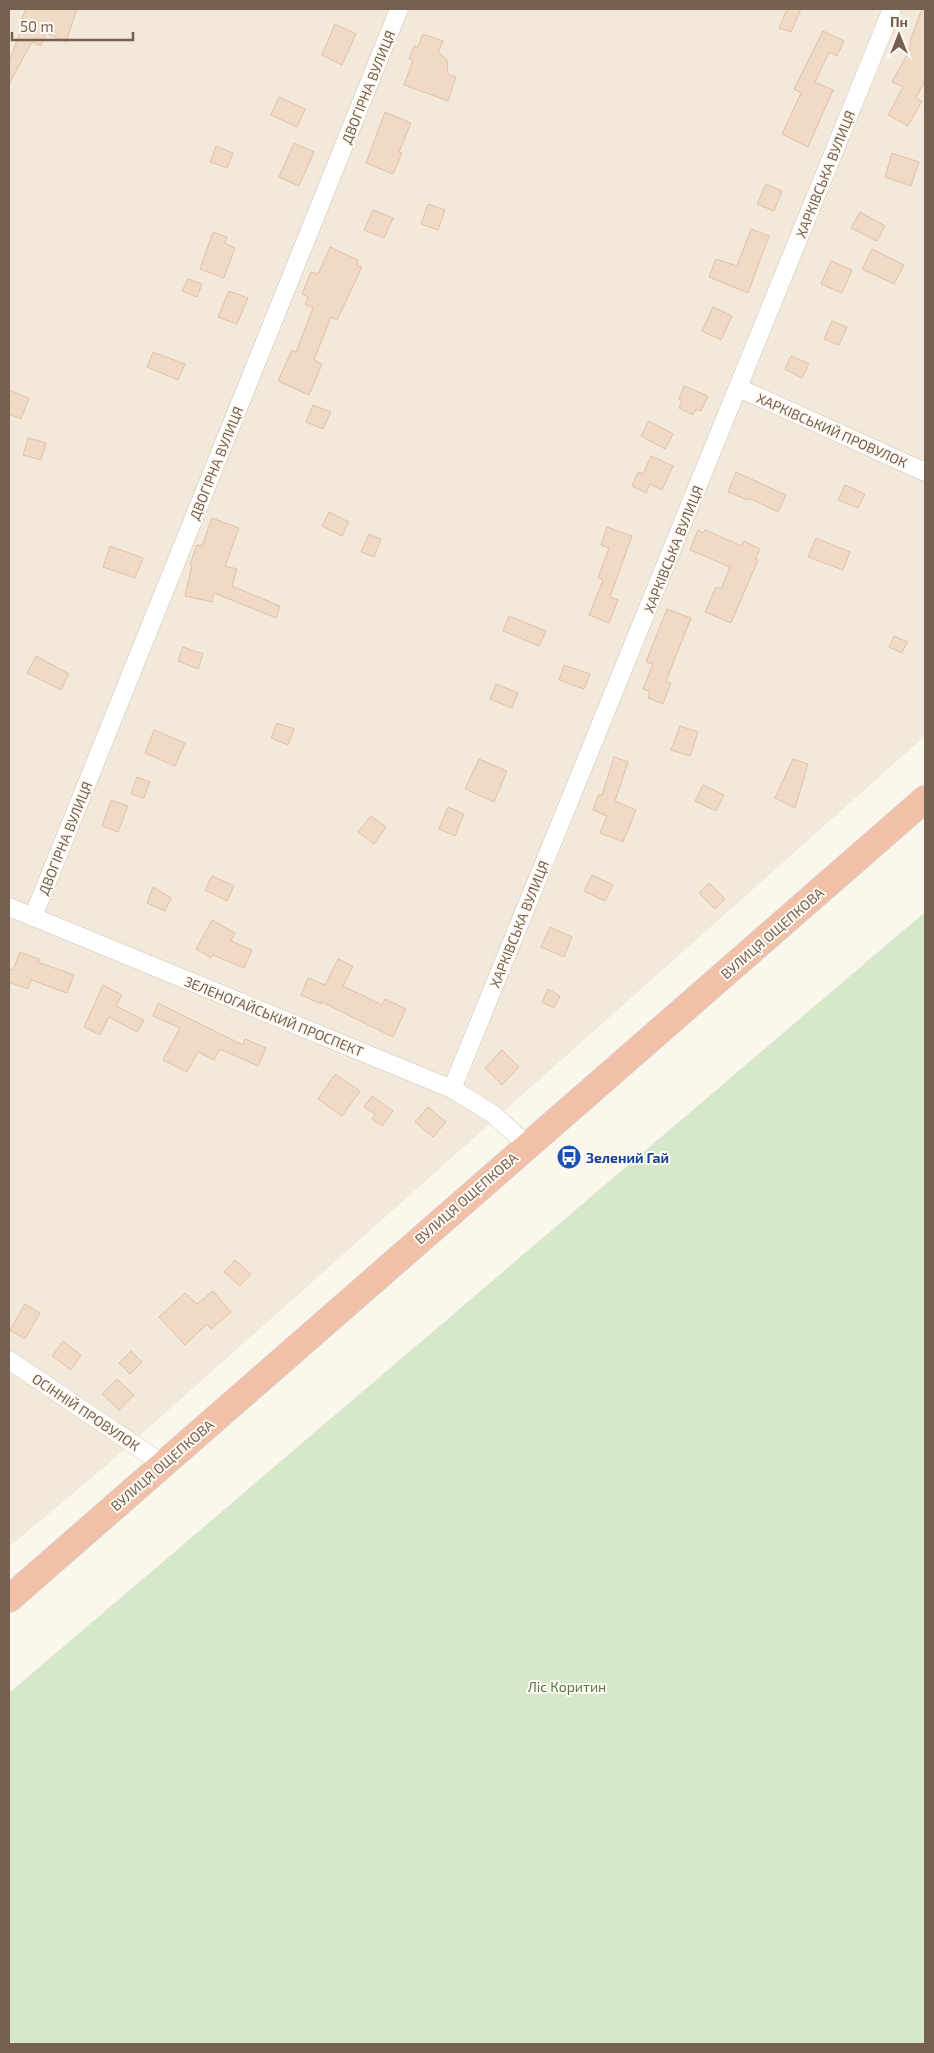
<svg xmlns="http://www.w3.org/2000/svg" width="934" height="2053" viewBox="0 0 934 2053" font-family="'Exo 2',sans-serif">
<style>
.residential{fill:#f3e9db}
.green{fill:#d5e9ca}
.building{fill:#f0d9c5;stroke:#e1c1a6}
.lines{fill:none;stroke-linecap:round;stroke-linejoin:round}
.minor-casing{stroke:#cec0b1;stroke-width:19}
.highway-casing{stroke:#d9d2ce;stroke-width:28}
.minor{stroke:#fff;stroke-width:18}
.highway{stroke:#f2bfa7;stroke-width:26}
.labels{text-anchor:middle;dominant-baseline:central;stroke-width:4;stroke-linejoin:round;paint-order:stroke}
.street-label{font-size:14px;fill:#76604f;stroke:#fefaf3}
.transit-label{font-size:14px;font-weight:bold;fill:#164399;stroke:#fefaf3;text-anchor:start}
.park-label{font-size:14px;fill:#547b48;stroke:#fefaf3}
</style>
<rect width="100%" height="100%" fill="#fcf7ec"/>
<polygon class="residential" points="9,9 925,9 925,736 108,1464 9,1547"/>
<polygon class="green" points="925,912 925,2044 9,2044 9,1693"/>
<g class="building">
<polygon points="26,9 77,9 66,42 46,33 41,46 32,42 9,84 9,62 23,24 20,23"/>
<polygon points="787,9 801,9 791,32 779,28"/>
<polygon points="922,9 925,9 925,80 916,98 922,101 908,126 888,115 903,87 892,82 910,49 910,41"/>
<polygon points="335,24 356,34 342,65 322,55"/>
<polygon points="823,31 844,41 837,56 829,52 815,82 833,90 808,147 782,134 801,93 794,89"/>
<polygon points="423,34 443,41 438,52 447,60 448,74 456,77 448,101 404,85 413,60 409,59 414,46 418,47"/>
<polygon points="279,97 305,109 297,127 271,115"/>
<polygon points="385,112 411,123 399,152 402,153 393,174 366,163"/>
<polygon points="294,143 314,152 299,186 279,177"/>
<polygon points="216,146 233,153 227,168 210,162"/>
<polygon points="892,153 919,162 911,186 885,177"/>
<polygon points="766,184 782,191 774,211 757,204"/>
<polygon points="428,204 445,210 438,230 421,224"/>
<polygon points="373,210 393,218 384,238 364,230"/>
<polygon points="860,212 885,226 877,241 851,228"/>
<polygon points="751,229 769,236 748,293 709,277 716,259 737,266"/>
<polygon points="213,232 227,237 225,243 235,248 224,278 200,269"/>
<polygon points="330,247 358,260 357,265 362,267 337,320 331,317 314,360 322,364 309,395 278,381 292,350 296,352 313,308 305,304 308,297 302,294 311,272 318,274"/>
<polygon points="872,249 904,265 894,284 862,269"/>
<polygon points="831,261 852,270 842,293 821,284"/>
<polygon points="188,279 202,284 197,297 182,291"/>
<polygon points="229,291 248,298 237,324 218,317"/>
<polygon points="713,307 732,316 721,340 702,331"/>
<polygon points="832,321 847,327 839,345 824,339"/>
<polygon points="153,352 185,364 178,380 147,367"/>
<polygon points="791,356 809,364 802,378 785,369"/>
<polygon points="684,386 708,396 701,411 696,409 693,415 679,408 682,401 679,399"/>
<polygon points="9,390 29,398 21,419 9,414"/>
<polygon points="313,405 331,412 323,429 306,422"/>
<polygon points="649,421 673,434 665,449 641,436"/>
<polygon points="28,438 46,443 41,460 23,455"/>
<polygon points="651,456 673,466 662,490 650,484 646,493 632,486 638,472 643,474"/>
<polygon points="736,472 786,495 778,512 749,498 748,500 728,492"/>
<polygon points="845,485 865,494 858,508 838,500"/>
<polygon points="329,512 349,522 342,536 322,526"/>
<polygon points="212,518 239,528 225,566 237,569 232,586 280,606 276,618 214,593 212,602 185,596 192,565 190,564 197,545 202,546"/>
<polygon points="607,527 632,536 610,597 618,600 609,623 589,615 603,580 598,578 609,548 601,545"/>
<polygon points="698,530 703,533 705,530 742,546 744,541 760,549 755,559 758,560 731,623 705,612 716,587 721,589 730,567 690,550"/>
<polygon points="369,534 381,539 374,557 361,552"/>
<polygon points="816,538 850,552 843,570 808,557"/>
<polygon points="110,546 143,558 135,578 103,567"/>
<polygon points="667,609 691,618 666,681 671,683 663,704 648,698 650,692 643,689 653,664 646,662"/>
<polygon points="509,616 546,631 539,646 503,631"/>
<polygon points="894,636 907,642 902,653 889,647"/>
<polygon points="183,647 203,654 198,669 178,661"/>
<polygon points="36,656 69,674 61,690 27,673"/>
<polygon points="564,665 590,674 584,689 559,680"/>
<polygon points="496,684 518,693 512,708 490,699"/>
<polygon points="277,723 294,729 288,745 271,738"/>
<polygon points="680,726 698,732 690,756 671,750"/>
<polygon points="154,730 185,743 175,766 145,753"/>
<polygon points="614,757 628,762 615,801 636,810 623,842 600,833 607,816 593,810 599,794 602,795"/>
<polygon points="479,759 507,771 494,802 465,789"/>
<polygon points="793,759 808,764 795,808 775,798"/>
<polygon points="137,777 150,782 144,798 131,794"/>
<polygon points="703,785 724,795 716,811 695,801"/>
<polygon points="111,800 128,806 118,832 102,826"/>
<polygon points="448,807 464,814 455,836 439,829"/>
<polygon points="371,816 386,827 374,844 358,832"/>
<polygon points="592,875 613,885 605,901 584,891"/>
<polygon points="212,876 234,886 227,901 205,890"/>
<polygon points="709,883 725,899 715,909 699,893"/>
<polygon points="153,887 171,898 165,911 147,903"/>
<polygon points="212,920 235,933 231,941 252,950 244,968 213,955 211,958 196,949"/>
<polygon points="550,927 572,937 564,957 541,947"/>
<polygon points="20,952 39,959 38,962 74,975 67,993 31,980 28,989 9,982 9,969 13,970"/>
<polygon points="338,959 353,966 343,986 382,1005 385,999 406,1009 393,1037 322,1002 321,1004 301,995 308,978 325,985"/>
<polygon points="103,985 122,995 116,1006 144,1020 137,1032 109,1017 100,1035 84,1027"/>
<polygon points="548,989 560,996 554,1008 542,1002"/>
<polygon points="158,1003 243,1045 245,1039 266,1048 258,1066 220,1049 214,1060 198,1052 187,1072 163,1060 180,1028 153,1016"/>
<polygon points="502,1050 519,1067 502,1085 485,1068"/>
<polygon points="335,1074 360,1091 342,1116 318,1099"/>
<polygon points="372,1096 393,1111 382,1126 372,1119 375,1114 364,1107"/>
<polygon points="428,1107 446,1122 433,1137 415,1122"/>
<polygon points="235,1260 251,1274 240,1286 224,1272"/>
<polygon points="213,1291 231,1312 211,1329 207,1324 185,1345 159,1317 185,1293 197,1304"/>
<polygon points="25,1304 40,1313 25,1339 10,1330"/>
<polygon points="63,1341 81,1355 71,1370 52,1356"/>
<polygon points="131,1351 142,1362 130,1374 119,1363"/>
<polygon points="117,1379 134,1395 119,1410 102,1394"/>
</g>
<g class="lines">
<defs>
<g id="minor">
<polyline points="739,388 925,472"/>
<polyline points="9,907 452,1089 493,1114 527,1145"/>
<polyline points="33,917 399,9"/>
<polyline points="452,1089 892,9"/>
<polyline points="9,1360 163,1464"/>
</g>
<polyline id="highway" points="9,1599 925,799"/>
</defs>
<use href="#minor" class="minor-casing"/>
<use href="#highway" class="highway-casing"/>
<use href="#minor" class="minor"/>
<use href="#highway" class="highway"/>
</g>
<defs>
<symbol id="bus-disc" viewBox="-11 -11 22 22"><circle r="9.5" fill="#1a4fb4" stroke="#fefaf3"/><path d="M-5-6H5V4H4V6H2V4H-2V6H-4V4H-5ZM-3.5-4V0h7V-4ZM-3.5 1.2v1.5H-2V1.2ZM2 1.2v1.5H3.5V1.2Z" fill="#fff"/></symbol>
</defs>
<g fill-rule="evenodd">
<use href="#bus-disc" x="555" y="1143" width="28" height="28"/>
</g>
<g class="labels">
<g class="street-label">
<text transform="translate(368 87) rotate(-68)">ДВОГІРНА ВУЛИЦЯ</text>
<text transform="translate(825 174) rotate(-68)">ХАРКІВСЬКА ВУЛИЦЯ</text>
<text transform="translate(832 430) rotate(24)">ХАРКІВСЬКИЙ ПРОВУЛОК</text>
<text transform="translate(216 463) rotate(-68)">ДВОГІРНА ВУЛИЦЯ</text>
<text transform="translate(673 549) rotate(-68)">ХАРКІВСЬКА ВУЛИЦЯ</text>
<text transform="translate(65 838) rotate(-68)">ДВОГІРНА ВУЛИЦЯ</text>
<text transform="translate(519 924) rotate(-68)">ХАРКІВСЬКА ВУЛИЦЯ</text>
<text transform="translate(772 933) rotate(-41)">ВУЛИЦЯ ОЩЕПКОВА</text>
<text transform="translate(274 1016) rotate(22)">ЗЕЛЕНОГАЙСЬКИЙ ПРОСПЕКТ</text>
<text transform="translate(466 1198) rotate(-41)">ВУЛИЦЯ ОЩЕПКОВА</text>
<text transform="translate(86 1412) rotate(34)">ОСІННІЙ ПРОВУЛОК</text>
<text transform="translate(162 1465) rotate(-41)">ВУЛИЦЯ ОЩЕПКОВА</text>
</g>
<g class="transit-label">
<text x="586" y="1157">Зелений Гай</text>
</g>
<g class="park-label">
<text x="567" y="1686">Ліс Коритин</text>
</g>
</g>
<rect width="934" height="2053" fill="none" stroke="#76604f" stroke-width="20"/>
<g transform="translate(899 35)" stroke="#fefaf3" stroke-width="4" paint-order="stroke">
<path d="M0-4L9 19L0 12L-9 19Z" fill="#76604f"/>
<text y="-8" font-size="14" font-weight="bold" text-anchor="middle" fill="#76604f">Пн</text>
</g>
<path d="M12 32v8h121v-8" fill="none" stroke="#76604f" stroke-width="2.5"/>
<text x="20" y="32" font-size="15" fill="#76604f" stroke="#fefaf3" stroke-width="4" paint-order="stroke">50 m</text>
</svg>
